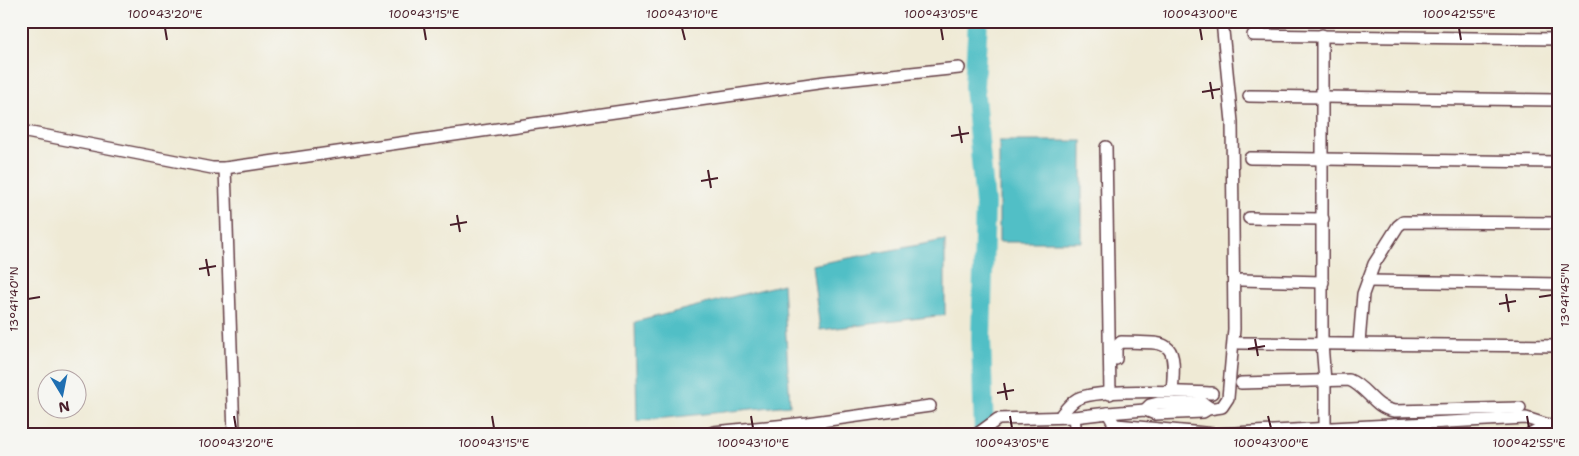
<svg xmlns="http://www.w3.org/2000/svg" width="1579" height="456" viewBox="0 0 1579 456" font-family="'Shantell Sans',sans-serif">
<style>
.water{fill:#51bfc6;stroke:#4e6f78}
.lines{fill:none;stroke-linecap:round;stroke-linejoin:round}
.river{stroke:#51bfc6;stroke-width:20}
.minor-casing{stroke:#633d44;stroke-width:14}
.minor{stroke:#fff;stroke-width:11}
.ticks{fill:none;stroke:#4a1f2b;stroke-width:2}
.neatline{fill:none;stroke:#4a1f2b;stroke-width:2}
.ticks-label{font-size:12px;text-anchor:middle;fill:#4a1f2b}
</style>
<rect width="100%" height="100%" fill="#f6f6f2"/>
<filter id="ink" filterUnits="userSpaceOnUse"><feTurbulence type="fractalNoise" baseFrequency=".02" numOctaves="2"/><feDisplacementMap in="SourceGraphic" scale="10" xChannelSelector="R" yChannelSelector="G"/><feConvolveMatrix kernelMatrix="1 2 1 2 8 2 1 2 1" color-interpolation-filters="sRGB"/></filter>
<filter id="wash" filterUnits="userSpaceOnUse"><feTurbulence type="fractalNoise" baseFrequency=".0096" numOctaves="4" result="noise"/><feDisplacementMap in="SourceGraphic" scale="20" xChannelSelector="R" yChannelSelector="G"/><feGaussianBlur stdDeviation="1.12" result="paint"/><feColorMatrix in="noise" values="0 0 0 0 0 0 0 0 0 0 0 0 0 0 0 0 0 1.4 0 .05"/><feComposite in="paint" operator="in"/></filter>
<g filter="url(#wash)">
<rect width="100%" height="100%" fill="#efead5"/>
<g class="water">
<rect x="999" y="141" width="83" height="101"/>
<polygon points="945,240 945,315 820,330 812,265"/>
<polygon points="783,284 790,405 637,421 635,322"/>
</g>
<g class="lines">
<polyline class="river" points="978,21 974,86 985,204 981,338 984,435"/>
</g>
</g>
<g filter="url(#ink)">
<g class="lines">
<defs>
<g id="minor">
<polyline points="1253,35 1558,39"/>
<polyline points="1322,35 1322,344 1325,381 1325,435"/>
<polyline points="1249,96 1558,100"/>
<polyline points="21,131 212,168 225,168 825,82 959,68"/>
<polyline points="1106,147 1110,394"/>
<polyline points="1250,158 1558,162"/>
<polyline points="225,168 234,435"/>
<polyline points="1249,218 1323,219"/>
<polyline points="1241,280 1323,282"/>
<polyline points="1368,281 1558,284"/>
<polyline points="1239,343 1558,346"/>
<polyline points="1359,343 1363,294 1374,264 1398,226 1403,222 1558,223"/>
<path d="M 1116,359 L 1116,347 L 1121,342 C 1170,343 1177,338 1172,392"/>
<path d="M 1241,383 L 1349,380 C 1367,387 1374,408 1394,411 L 1520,408"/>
<polyline points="1145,410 1150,405 1158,403 1203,403 1210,408"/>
<polyline points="1108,413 1145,410 1155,414 1203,412 1208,409 1222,407 1228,398 1234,329 1232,122 1222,21"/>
<path d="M 1061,415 C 1066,409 1070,403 1077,399 C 1099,388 1184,392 1212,393"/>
<polyline points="1074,417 1108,413 1120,435"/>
<polyline points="1116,425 1215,434 1526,418 1548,425"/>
<polyline points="707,435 714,432 807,423 930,406"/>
<polyline points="976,435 998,419 1074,417 1076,435"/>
<polyline points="1529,435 1548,425 1558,423"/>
</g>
</defs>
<use href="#minor" class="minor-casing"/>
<use href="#minor" class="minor"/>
</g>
</g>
<path class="ticks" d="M 165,28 L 167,40M 424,28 L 426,40M 682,28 L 685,40M 941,28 L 943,40M 1200,28 L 1202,40M 1459,28 L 1461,40M 1210,82 L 1213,99M 1202,92 L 1220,89M 959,126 L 962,143M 951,136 L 969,133M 708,170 L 711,188M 701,181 L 718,178M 457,215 L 460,232M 450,225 L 467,222M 206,259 L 209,276M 199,269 L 216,266M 1506,294 L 1509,312M 1539,297 L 1552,295M 28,299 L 40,297M 1499,304 L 1516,301M 1255,339 L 1258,356M 1248,349 L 1265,346M 1004,383 L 1007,400M 997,393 L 1014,390M 234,416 L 236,428M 492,416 L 494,428M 751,416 L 753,428M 1010,416 L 1012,428M 1268,416 L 1271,428M 1527,416 L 1529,428"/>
<rect width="1579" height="456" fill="none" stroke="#f6f6f2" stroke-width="55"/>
<g transform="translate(62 394) rotate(170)"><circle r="24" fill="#f6f6f2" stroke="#b1a0a2"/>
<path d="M0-4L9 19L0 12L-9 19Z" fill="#1f6fb2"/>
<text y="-8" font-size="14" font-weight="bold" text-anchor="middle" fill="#4a1f2b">N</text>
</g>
<rect x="28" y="28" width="1524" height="400" class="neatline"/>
<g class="ticks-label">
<text x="165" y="18">100°43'20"E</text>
<text x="424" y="18">100°43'15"E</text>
<text x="682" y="18">100°43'10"E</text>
<text x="941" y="18">100°43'05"E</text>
<text x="1200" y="18">100°43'00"E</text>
<text x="1459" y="18">100°42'55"E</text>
<text transform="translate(1565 295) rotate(-90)" y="4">13°41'45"N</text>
<text transform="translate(14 299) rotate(-90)" y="4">13°41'40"N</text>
<text x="236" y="447">100°43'20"E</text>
<text x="494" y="447">100°43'15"E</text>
<text x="753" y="447">100°43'10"E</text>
<text x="1012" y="447">100°43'05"E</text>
<text x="1271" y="447">100°43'00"E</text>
<text x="1529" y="447">100°42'55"E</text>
</g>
</svg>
